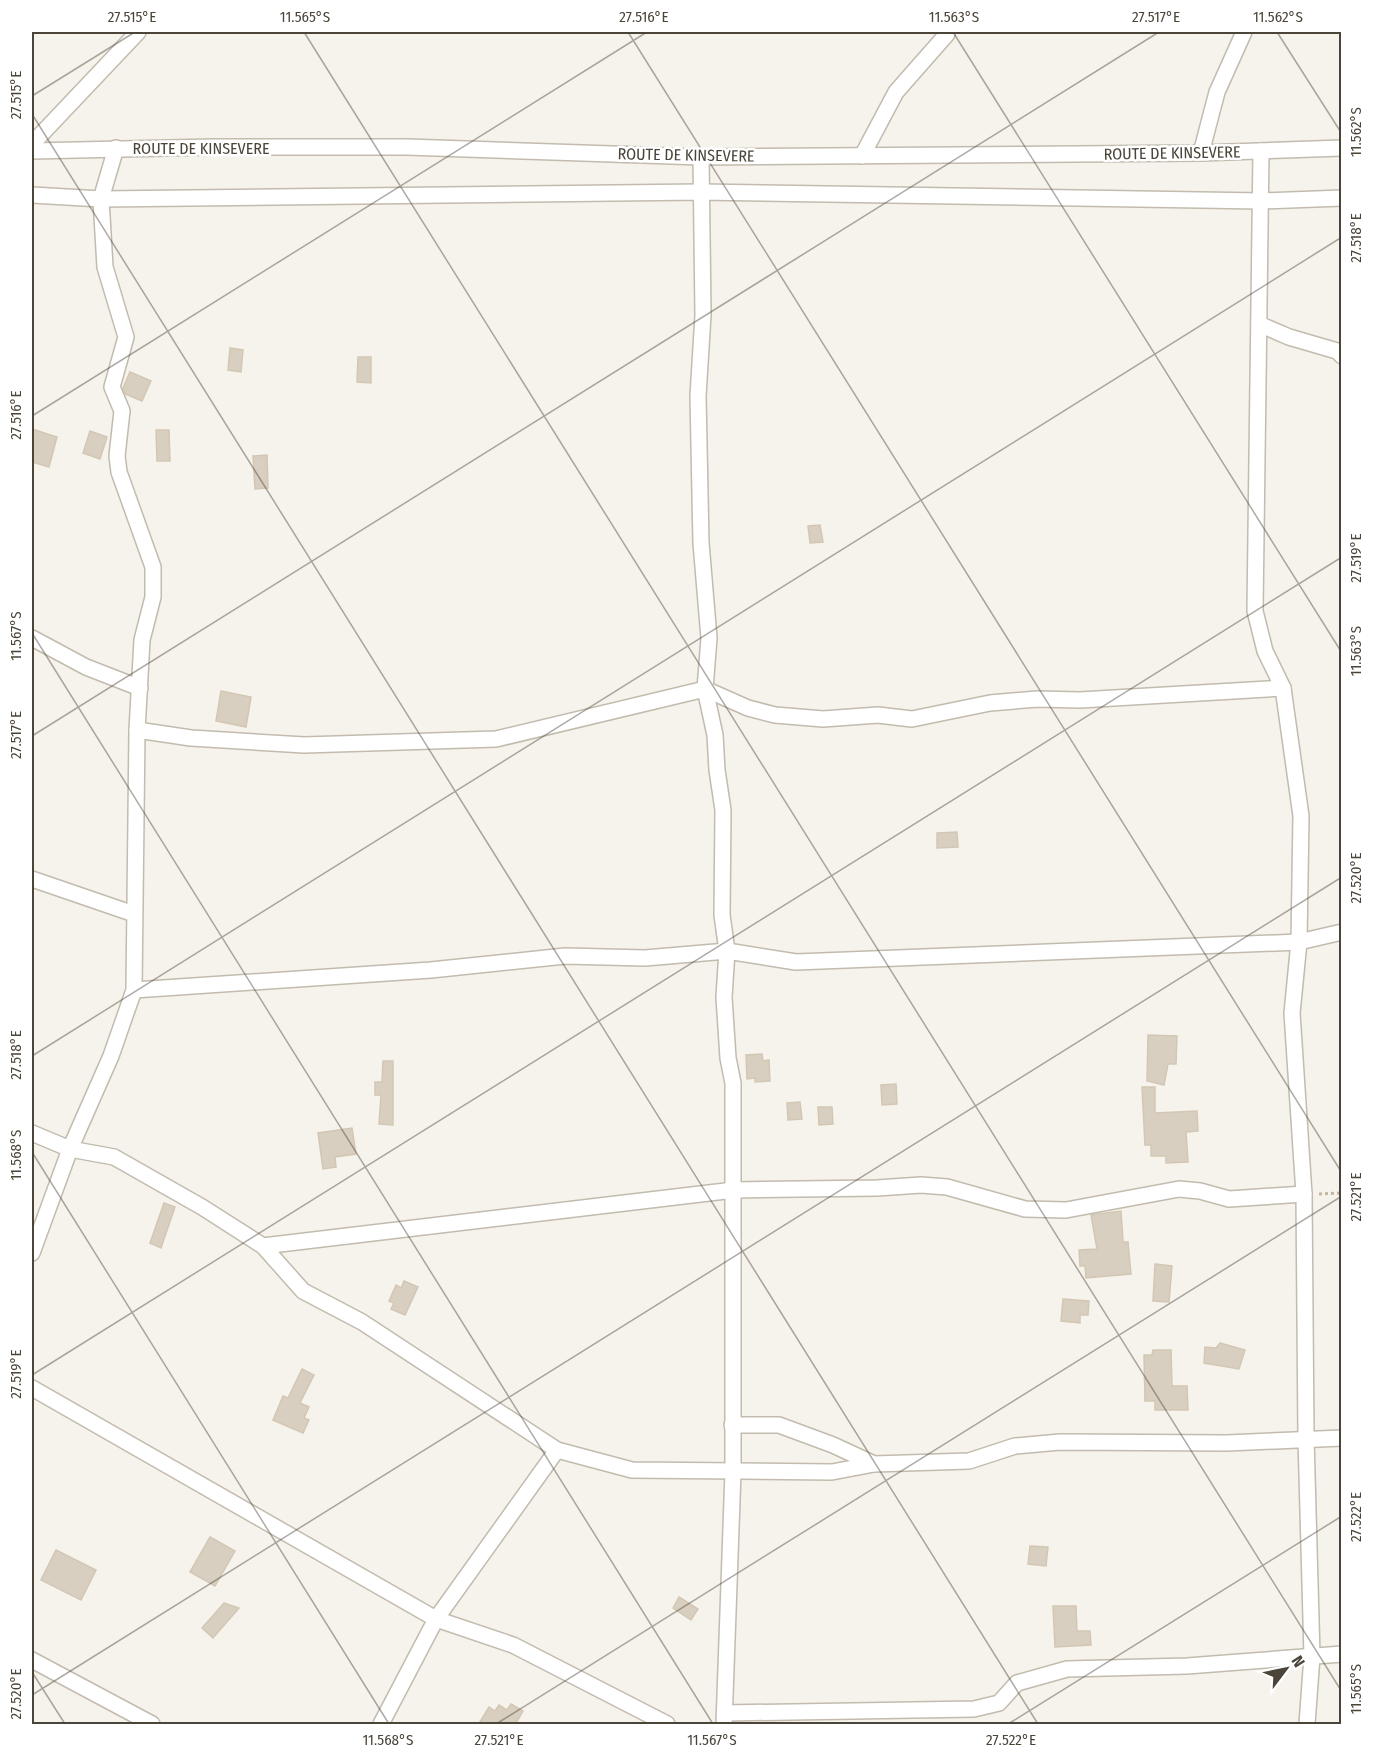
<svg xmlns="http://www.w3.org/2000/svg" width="1373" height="1756" viewBox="0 0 1373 1756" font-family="'Fira Sans Condensed',sans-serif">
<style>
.building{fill:#d8cfc1;stroke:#d3c7b4;stroke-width:1.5}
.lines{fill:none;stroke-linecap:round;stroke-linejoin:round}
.minor-casing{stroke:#c2bbae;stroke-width:18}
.path{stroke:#c4b79f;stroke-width:3;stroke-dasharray:3 3;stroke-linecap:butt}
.minor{stroke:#fff;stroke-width:15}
.ticks{fill:none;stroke:#4b4439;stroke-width:1.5;stroke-opacity:0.45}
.labels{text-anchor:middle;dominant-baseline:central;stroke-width:5;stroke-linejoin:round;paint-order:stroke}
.street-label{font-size:16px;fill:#4b4439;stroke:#fff}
.neatline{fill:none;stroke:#4b4439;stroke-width:2}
.ticks-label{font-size:15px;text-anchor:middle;fill:#4b4439}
</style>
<rect width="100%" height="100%" fill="#f6f3ec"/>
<g class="building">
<polygon points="230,348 243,350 241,372 228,370"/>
<polygon points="358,357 371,357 371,383 357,382"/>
<polygon points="130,372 151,381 142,401 125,394 123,388"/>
<polygon points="32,429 57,437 49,467 32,462"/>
<polygon points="156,430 169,430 170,461 157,461"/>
<polygon points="90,431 107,437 100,459 83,453"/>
<polygon points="267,455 268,488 255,489 253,456"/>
<polygon points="820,525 823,542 810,543 808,526"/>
<polygon points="221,691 251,697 246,727 216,721"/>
<polygon points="957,832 958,847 937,848 937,833"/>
<polygon points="1148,1035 1177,1036 1176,1064 1168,1064 1164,1085 1147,1081"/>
<polygon points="762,1054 763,1061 769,1060 770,1081 755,1082 755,1078 747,1079 746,1055"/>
<polygon points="383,1061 393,1061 393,1125 379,1124 381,1095 375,1095 375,1082 382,1082"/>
<polygon points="896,1084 897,1104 882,1105 881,1085"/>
<polygon points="1142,1087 1155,1087 1155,1113 1197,1111 1198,1131 1186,1132 1188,1162 1166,1163 1166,1156 1151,1156 1151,1145 1145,1145"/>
<polygon points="800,1102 802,1119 788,1120 787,1103"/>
<polygon points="818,1107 832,1107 833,1124 819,1125"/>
<polygon points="352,1128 356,1154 335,1157 336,1167 323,1169 318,1133"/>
<polygon points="164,1203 175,1207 161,1248 150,1243"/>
<polygon points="1121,1211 1123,1242 1128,1242 1131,1274 1086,1278 1085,1266 1080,1266 1079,1250 1097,1249 1091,1215"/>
<polygon points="1155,1264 1172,1266 1169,1302 1153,1301"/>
<polygon points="404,1281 418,1287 405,1315 391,1309 394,1303 389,1301 396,1285 401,1288"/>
<polygon points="1063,1299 1089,1301 1088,1315 1080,1315 1080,1323 1061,1321"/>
<polygon points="1220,1343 1245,1350 1239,1369 1204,1363 1205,1347 1216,1348"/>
<polygon points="1153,1350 1171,1350 1172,1386 1187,1386 1188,1410 1155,1410 1155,1401 1145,1401 1144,1355 1152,1355"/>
<polygon points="302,1369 314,1375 300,1403 309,1407 304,1418 309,1420 303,1433 273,1420 283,1396 288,1398"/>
<polygon points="210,1537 235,1551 215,1586 190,1572"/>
<polygon points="1030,1546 1048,1547 1046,1566 1028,1564"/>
<polygon points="56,1550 96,1570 81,1600 41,1580"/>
<polygon points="679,1597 698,1609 691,1620 673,1608"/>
<polygon points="224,1603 239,1608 213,1638 202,1628"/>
<polygon points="1053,1606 1076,1606 1077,1631 1090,1631 1091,1645 1055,1647"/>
<polygon points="511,1704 523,1711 516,1723 519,1725 478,1725 489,1707 495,1711 499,1705 507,1710"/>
</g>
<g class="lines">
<defs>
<g id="minor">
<polyline points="32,144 138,32"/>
<polyline points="32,151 213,147 407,147 701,157 1201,153 1342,148"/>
<polyline points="1261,151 1255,611 1265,651 1283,688 1301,816 1299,942 1292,1013 1304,1194 1306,1438 1312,1656 1307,1724"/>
<polyline points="1201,153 1217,92 1244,32"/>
<polyline points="862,156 896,92 947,34"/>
<polyline points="701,157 703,315 698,396 701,543 709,638 705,689 715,735 717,770 723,810 722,915 727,951 724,997 728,1058 733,1083 733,1472 724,1724"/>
<polyline points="32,195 101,199 700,192 1261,201 1342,198"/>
<polyline points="1261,325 1289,337 1337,351 1342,356"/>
<polyline points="32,638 86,667 140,688"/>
<polyline points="137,730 191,738 304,745 496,739 705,689 748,708 775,715 823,719 878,715 912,719 990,703 1037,699 1080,700 1283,688"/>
<polyline points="32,879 134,914"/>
<polyline points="134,990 431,970 565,956 645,958 727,951 796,962 1299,942 1342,932"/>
<polyline points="32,1133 70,1149 114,1157 202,1207 263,1246 303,1291 362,1322 557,1450 632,1470 832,1472 874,1464"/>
<polyline points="263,1246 734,1190 877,1188 921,1185 947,1187 1025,1209 1066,1210 1179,1189 1200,1191 1229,1199 1304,1194"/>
<polyline points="32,1253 70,1149 111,1056 134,990 137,730 142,640 153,597 153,567 119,472 117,456 122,411 112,387 126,337 105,267 101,199 116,148"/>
<polyline points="32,1388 436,1619 513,1645 667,1724"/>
<polyline points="732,1425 779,1425 833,1445 874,1464 969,1461 1015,1446 1060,1442 1227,1443 1342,1438"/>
<polyline points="32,1660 152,1724"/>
<polyline points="725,1713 974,1709 999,1703 1017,1683 1067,1669 1187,1666 1342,1654"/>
<polyline points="381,1724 436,1619 557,1450"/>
</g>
</defs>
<use href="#minor" class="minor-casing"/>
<polyline class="path" points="1319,1194 1342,1193"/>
<use href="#minor" class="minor"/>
</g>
<path class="ticks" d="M 304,32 L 1342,1692M 628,32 L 1342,1173M 953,32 L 1342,653M 1277,32 L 1342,134M 32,96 L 135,32M 32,114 L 1038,1724M 32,416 L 647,32M 32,633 L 713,1724M 32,736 L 1159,32M 32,1056 L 1342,237M 32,1152 L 389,1724M 32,1375 L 1342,557M 32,1672 L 65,1724M 32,1695 L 1342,877M 496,1724 L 1342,1196M 1008,1724 L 1342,1516"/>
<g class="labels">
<g class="street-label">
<text x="201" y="148">ROUTE DE KINSEVERE</text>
<text transform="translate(1172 153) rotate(-1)">ROUTE DE KINSEVERE</text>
<text transform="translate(686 155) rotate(1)">ROUTE DE KINSEVERE</text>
</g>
</g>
<rect width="1373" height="1756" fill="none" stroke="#ffffff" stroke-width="66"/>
<g transform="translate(1286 1669) rotate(58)" stroke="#ffffff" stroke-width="4.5" paint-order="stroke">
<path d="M0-4.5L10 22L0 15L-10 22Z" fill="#4b4439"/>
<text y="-9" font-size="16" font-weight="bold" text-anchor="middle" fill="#4b4439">N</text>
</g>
<rect x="33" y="33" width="1307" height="1690" class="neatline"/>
<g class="ticks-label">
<text x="132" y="22">27.515°E</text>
<text x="305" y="22">11.565°S</text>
<text x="644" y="22">27.516°E</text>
<text x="954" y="22">11.563°S</text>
<text x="1156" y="22">27.517°E</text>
<text x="1278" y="22">11.562°S</text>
<text transform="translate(16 95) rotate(-90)" y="5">27.515°E</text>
<text transform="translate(1356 132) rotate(-90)" y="5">11.562°S</text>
<text transform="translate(1356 238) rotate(-90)" y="5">27.518°E</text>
<text transform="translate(16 415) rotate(-90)" y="5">27.516°E</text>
<text transform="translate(1356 558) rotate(-90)" y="5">27.519°E</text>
<text transform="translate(16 636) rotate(-90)" y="5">11.567°S</text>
<text transform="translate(1356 651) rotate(-90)" y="5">11.563°S</text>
<text transform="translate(16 735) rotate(-90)" y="5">27.517°E</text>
<text transform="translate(1356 878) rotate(-90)" y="5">27.520°E</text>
<text transform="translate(16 1055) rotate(-90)" y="5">27.518°E</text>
<text transform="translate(16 1155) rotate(-90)" y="5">11.568°S</text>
<text transform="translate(1356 1197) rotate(-90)" y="5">27.521°E</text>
<text transform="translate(16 1374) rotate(-90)" y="5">27.519°E</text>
<text transform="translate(1356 1517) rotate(-90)" y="5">27.522°E</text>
<text transform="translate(1356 1689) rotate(-90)" y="5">11.565°S</text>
<text transform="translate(16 1694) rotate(-90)" y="5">27.520°E</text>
<text x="388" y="1745">11.568°S</text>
<text x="499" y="1745">27.521°E</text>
<text x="712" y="1745">11.567°S</text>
<text x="1011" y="1745">27.522°E</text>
</g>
</svg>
